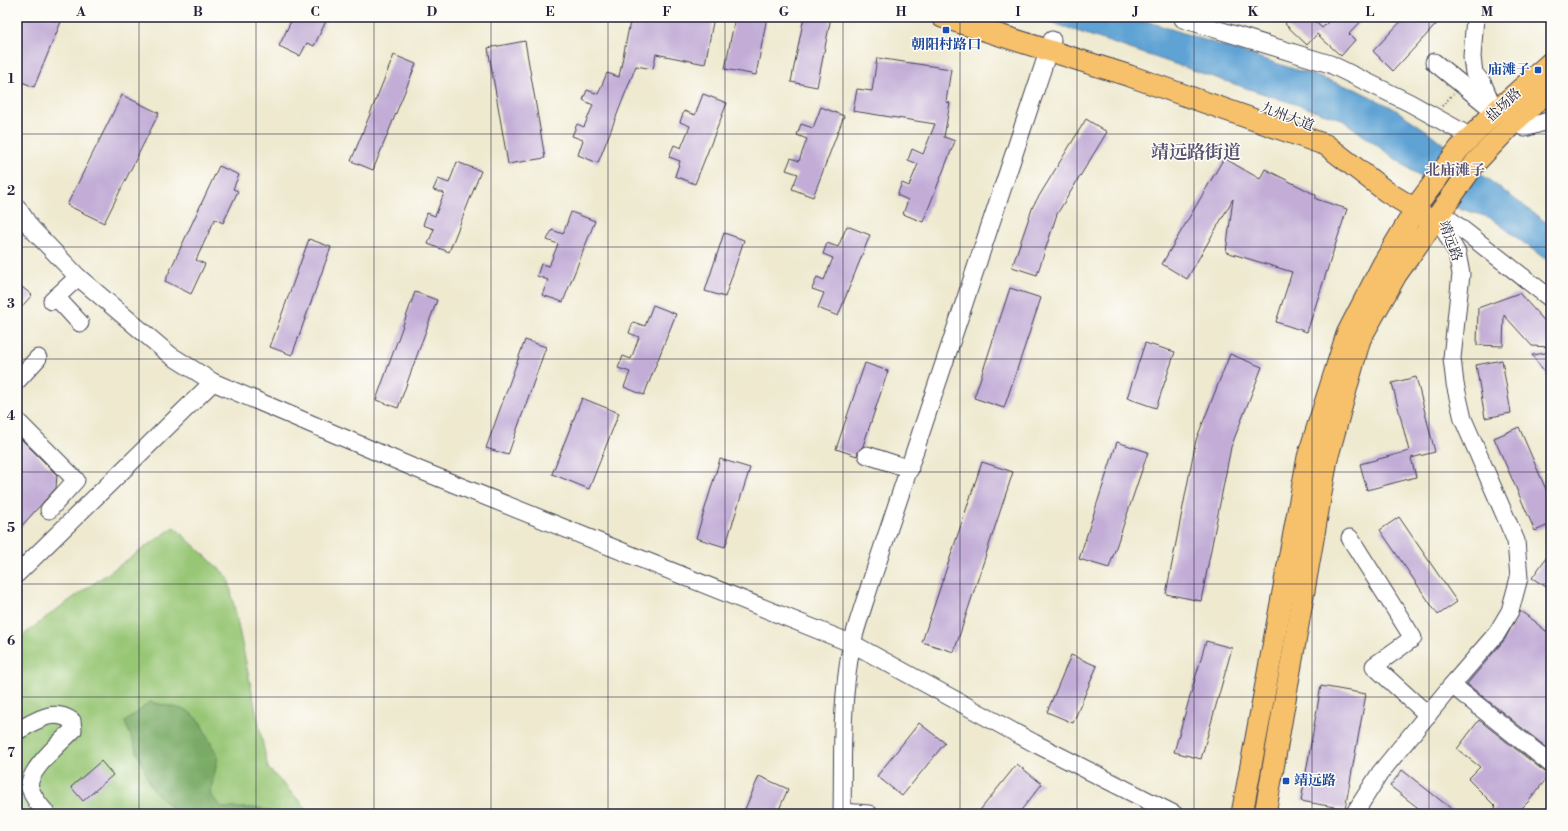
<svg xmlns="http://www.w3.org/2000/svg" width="1568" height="831" viewBox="0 0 1568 831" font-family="'Libre Bodoni','Noto Serif SC',serif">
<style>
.green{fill:#97c675;stroke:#5c7458}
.forest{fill:#79ab66;stroke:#4e6650}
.water{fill:#5fa3d4;stroke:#406288}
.building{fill:#c3add7}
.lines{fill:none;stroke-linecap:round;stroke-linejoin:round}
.minor-casing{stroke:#414051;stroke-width:19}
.major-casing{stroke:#414051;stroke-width:23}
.path{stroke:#414051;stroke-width:2;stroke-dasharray:1 3;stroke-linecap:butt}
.minor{stroke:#fff;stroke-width:17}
.major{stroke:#f6c16b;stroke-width:21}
.grid{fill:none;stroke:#22223b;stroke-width:1;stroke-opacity:0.55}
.transit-dot{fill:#1a4fb4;stroke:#fdfcf7;stroke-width:1.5}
.labels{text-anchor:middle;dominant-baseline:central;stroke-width:3;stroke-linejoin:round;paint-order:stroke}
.transit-label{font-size:14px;font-weight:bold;fill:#164399;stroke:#fdfcf7}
.street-label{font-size:14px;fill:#22223b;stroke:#fdfcf7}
.neighbourhood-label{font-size:15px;font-weight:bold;fill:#5a5372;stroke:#fdfcf7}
.district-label{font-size:18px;font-weight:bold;fill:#5a5372;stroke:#fdfcf7}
.neatline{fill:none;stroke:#22223b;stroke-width:1.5}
.grid-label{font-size:13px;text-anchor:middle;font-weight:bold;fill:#22223b}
</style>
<rect width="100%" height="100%" fill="#fdfcf7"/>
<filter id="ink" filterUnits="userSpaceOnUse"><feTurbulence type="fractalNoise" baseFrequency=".025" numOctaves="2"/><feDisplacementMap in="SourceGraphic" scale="8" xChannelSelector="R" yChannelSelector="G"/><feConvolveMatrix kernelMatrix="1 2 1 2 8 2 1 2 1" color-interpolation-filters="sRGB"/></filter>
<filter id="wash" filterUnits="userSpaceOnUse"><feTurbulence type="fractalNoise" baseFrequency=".012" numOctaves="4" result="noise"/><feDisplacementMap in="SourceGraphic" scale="16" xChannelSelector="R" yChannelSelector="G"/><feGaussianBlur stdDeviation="0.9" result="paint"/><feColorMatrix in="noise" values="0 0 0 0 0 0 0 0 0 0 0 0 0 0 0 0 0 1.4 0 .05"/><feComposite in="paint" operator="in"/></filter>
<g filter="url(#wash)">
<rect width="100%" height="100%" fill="#eee9cf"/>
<polygon class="green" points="174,527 228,577 268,768 312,814 17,814 17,640 53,612"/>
<polygon class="forest" points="150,702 187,710 200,722 218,757 210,794 222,808 260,808 279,814 177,814 152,788 125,722"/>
<polygon class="water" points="1035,17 1134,17 1355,89 1393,108 1427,131 1478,172 1551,226 1551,255 1545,259 1491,218 1455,207 1416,174 1341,119 1243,87"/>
<g id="blocks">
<g class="building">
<polygon points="17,17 63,17 34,87 17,80"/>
<polygon points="293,17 318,17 326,21 314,46 307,43 300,56 279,46"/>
<polygon points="631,17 714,17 705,64 656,54 653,69 636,66 598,163 578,155 583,140 572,136 577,124 584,127 593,105 583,100 587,90 598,94 607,73 619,77"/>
<polygon points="735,17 767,17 756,75 725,69"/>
<polygon points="804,17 831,17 817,87 791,82"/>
<polygon points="1291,17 1310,17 1322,28 1333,17 1365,17 1349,34 1355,40 1341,56 1317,34 1307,45 1285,24"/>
<polygon points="1405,17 1443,17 1393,71 1373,51"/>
<polygon points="525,41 545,158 508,164 488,48"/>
<polygon points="394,55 416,64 373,170 351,161"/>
<polygon points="877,58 951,69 946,102 950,103 944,137 955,141 923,222 903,214 908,200 897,195 902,183 909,186 918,164 908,160 912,149 923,154 935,124 853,111 857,89 872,91"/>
<polygon points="703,94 727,103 695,184 675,176 680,161 669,157 674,145 681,148 690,126 680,122 684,111 695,115"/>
<polygon points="122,95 159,113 104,223 67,205"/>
<polygon points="821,107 844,116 813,197 792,189 798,174 786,170 791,158 799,161 807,139 797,135 801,124 813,128"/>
<polygon points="1086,119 1107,132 1057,214 1037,275 1012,267 1033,206"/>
<polygon points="1224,158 1260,179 1265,169 1316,195 1316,199 1347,209 1307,332 1276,322 1292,272 1226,252 1233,199 1187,279 1162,264"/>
<polygon points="457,162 481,171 449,252 428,244 434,229 423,225 427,213 435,216 444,193 433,190 438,179 449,183"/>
<polygon points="219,166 239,175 233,189 238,191 223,223 215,219 196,260 205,264 191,294 165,281"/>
<polygon points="571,212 595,221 563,302 542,295 548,280 537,276 541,264 549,266 558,244 547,240 552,230 563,234"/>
<polygon points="847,226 870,235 838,316 818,308 824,293 812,289 817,277 824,280 833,258 823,254 827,243 838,247"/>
<polygon points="724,233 744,240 725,297 705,291"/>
<polygon points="309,239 331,247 292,355 270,347"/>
<polygon points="17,283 32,295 17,312"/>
<polygon points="1010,288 1041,298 1004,408 974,398"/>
<polygon points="415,292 437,300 398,408 376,400"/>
<polygon points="1519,293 1551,328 1551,347 1532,346 1504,315 1503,346 1477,345 1478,308"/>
<polygon points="653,305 676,314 644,395 624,387 630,372 618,368 623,356 631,359 639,337 629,333 633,322 645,326"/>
<polygon points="525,340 546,347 508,455 486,448"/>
<polygon points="1145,343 1175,352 1156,408 1127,398"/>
<polygon points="1551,352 1551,382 1532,355"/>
<polygon points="1230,354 1262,367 1231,447 1201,601 1166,594 1196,440"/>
<polygon points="1502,360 1511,413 1485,418 1476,365"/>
<polygon points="865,363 888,371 863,446 858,452 857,456 836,449"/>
<polygon points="1416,377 1435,452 1411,458 1416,477 1367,490 1360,464 1409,451 1392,383"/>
<polygon points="582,398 619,413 589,489 552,474"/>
<polygon points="1519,427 1551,501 1551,524 1535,531 1494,438"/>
<polygon points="17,435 57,475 56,488 17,531"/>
<polygon points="1117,442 1148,452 1109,568 1079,559"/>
<polygon points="720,459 750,468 725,547 696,538"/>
<polygon points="982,462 1013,472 954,652 922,642"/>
<polygon points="1399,517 1457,602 1438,615 1380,530"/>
<polygon points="1551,551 1551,590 1532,578"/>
<polygon points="1520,611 1536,622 1536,623 1551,635 1551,751 1467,684 1505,639"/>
<polygon points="1206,641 1232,648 1201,759 1174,752"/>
<polygon points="1071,655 1097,666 1073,723 1047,712"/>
<polygon points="1321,686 1366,694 1345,809 1301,801"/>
<polygon points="1479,720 1545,772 1550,774 1529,801 1516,814 1488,814 1496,807 1468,779 1480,767 1457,749"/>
<polygon points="919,723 945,743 902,796 877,776"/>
<polygon points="101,761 113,775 83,801 71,787"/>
<polygon points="1017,764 1042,784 1018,814 977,814"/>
<polygon points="1402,770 1458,814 1426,814 1390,786"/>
<polygon points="759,776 788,789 777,814 743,814"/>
</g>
</g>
</g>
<g filter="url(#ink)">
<use href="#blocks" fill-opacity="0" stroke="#414051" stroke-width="1"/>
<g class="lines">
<defs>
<g id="minor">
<polyline points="1475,17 1472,57 1474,73 1483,84 1495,112"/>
<polyline points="1183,19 1330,64 1410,103 1471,137"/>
<polyline points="1434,62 1492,109"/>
<polyline points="1514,122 1525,128 1551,120"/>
<polyline points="17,207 31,228 78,277 170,355 213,382 412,467 853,644 1034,743 1174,814"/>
<polyline points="1440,212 1551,299"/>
<polyline points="56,297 80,323"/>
<polyline points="52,301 78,277"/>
<polyline points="17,381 38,358"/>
<polyline points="17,421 76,480 49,510"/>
<polyline points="867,455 910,469"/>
<polyline points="1350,538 1413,638 1374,666 1428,715"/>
<polyline points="17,574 213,382"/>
<polyline points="1452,685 1551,764"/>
<path d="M 17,731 C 35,722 52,707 72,721 L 73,730 C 62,741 26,772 30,788 C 33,798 40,806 47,814"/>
<polyline points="842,812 869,814"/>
<path d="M 842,814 C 843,765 841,716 848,667 C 851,639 862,611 870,585 L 1052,40"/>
<polyline points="1354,814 1380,773 1452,685 1497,633 1510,611 1519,578 1516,541 1463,419 1455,384 1452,358 1461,274 1457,253 1446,233 1440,212"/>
</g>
<g id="major">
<polyline points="942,17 1130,76 1326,145 1387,192 1415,209 1425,217"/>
<polyline points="1242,814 1308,457 1347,334 1383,264 1421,200 1459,149 1495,112 1551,62"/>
<polyline points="1265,814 1327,459 1360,339 1396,275 1476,162 1514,122 1551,89"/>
</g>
</defs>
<use href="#minor" class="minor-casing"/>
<use href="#major" class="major-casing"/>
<polyline class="path" points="1442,106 1453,94"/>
<use href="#minor" class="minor"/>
<use href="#major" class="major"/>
</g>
</g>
<path class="grid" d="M 139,17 L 139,814M 256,17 L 256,814M 374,17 L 374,814M 491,17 L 491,814M 608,17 L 608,814M 725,17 L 725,814M 843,17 L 843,814M 960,17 L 960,814M 1077,17 L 1077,814M 1194,17 L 1194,814M 1312,17 L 1312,814M 1429,17 L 1429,814M 17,134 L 1551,134M 17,247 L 1551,247M 17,359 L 1551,359M 17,472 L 1551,472M 17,584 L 1551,584M 17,697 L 1551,697"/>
<g class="transit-dot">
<rect x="942" y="26" width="8" height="8" rx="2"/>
<rect x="1534" y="66" width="8" height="8" rx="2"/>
<rect x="1282" y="777" width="8" height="8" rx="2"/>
</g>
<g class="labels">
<g class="transit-label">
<text x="946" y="45">朝阳村路口</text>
<text x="1530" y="70" text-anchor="end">庙滩子</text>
<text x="1294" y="781" text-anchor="start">靖远路</text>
</g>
<g class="street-label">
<text transform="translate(1504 105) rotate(-43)">盐场路</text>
<text transform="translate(1287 117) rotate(21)">九州大道</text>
<text transform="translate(1450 241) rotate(70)">靖远路</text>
</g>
<g class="neighbourhood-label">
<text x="1455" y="170">北庙滩子</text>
</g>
<g class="district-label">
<text x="1196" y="152">靖远路街道</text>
</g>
</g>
<rect width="1568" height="831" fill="none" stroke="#fdfcf7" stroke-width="44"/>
<rect x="22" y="22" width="1524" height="787" class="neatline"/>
<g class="grid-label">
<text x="81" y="16">A</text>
<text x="198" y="16">B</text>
<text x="315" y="16">C</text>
<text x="432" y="16">D</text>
<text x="550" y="16">E</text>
<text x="667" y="16">F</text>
<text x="784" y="16">G</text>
<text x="901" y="16">H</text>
<text x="1018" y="16">I</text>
<text x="1136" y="16">J</text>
<text x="1253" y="16">K</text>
<text x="1370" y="16">L</text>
<text x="1487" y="16">M</text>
<text x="11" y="83">1</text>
<text x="11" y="195">2</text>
<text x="11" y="308">3</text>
<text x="11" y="420">4</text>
<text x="11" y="532">5</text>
<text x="11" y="645">6</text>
<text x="11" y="757">7</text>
</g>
</svg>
